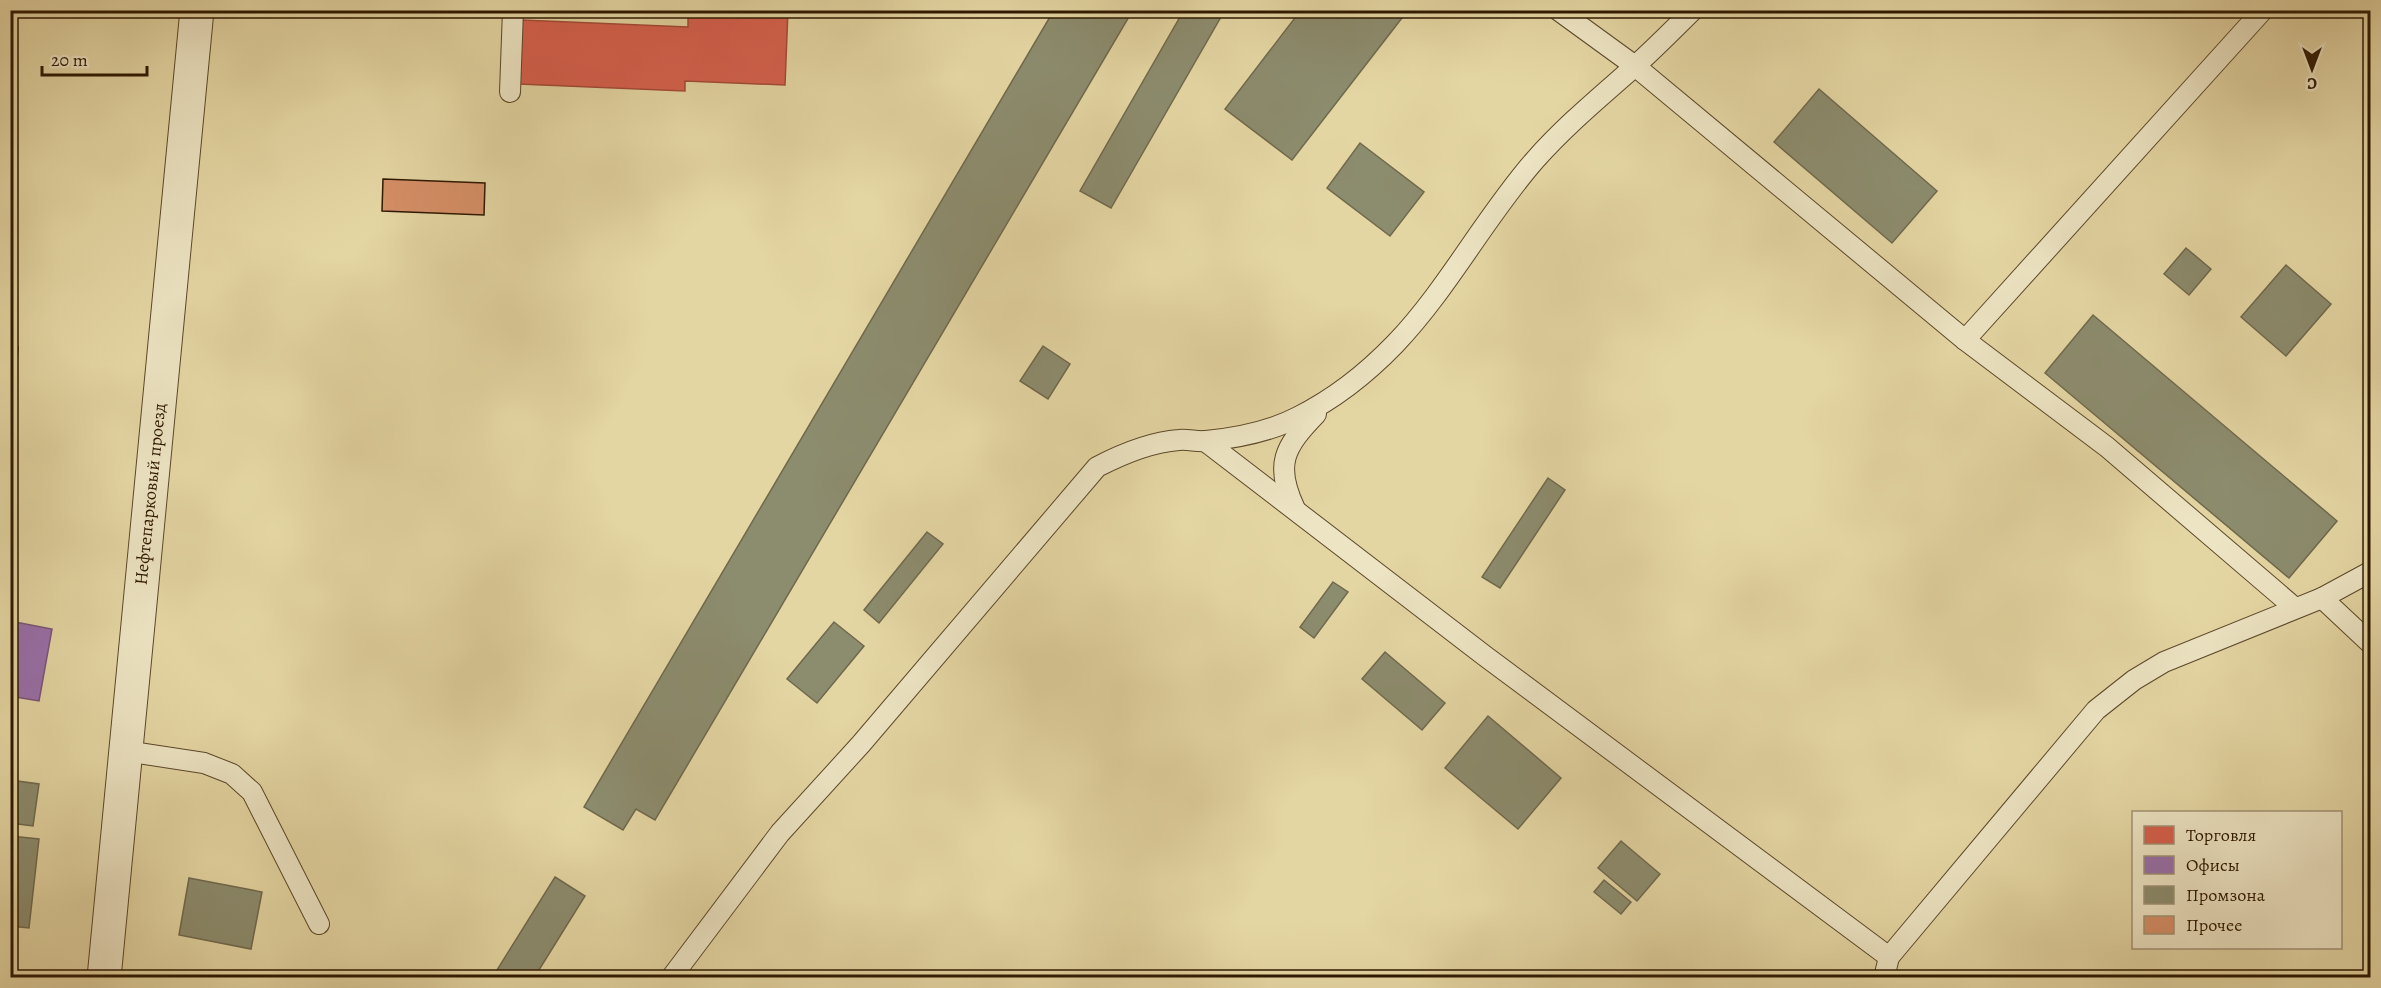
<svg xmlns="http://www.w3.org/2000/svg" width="2381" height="988" viewBox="0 0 2381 988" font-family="Alegreya,serif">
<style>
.shops{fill:#d6604d;stroke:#a44a36;stroke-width:1.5}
.offices{fill:#9970ab;stroke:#795678;stroke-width:1.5}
.industry{fill:#8c8c6e;stroke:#70694d;stroke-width:1.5}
.building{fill:#d68f67;stroke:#2e1801;stroke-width:1.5}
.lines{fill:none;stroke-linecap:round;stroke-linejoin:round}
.lane-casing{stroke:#5c482a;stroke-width:22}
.street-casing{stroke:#5c482a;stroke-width:35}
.lane{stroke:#ede4c3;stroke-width:20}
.street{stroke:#ede4c3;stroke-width:33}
.labels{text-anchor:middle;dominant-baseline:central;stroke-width:6;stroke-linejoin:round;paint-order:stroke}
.street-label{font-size:18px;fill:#2e1801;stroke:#ede4c3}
</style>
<rect width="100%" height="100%" fill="#e4d6a3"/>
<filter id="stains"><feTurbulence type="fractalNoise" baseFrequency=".00333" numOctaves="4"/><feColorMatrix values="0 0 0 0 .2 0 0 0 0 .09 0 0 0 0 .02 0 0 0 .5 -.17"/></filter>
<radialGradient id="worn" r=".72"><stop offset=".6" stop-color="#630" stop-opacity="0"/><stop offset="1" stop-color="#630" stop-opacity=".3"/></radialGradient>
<polygon class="shops" points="688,10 788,10 785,85 685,81 685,91 519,84 522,20 688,27"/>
<polygon class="offices" points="10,621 52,629 39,701 10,696"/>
<g class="industry">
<polygon points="1054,10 1133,10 655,820 636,809 623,830 584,807"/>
<polygon points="1184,10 1225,10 1111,208 1080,191"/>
<polygon points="1301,10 1400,10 1405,14 1292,160 1225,109"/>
<polygon points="1819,89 1937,191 1892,243 1774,142"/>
<polygon points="1360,143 1424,192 1390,236 1327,188"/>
<polygon points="2186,248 2211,269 2189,295 2164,274"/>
<polygon points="2286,265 2331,304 2286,356 2241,317"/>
<polygon points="2093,315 2337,521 2289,578 2045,373"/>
<polygon points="1043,346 1070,364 1048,399 1020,381"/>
<polygon points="1548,478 1565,490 1500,588 1482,577"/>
<polygon points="927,532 943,544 879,623 864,610"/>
<polygon points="1333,582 1348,592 1314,638 1300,627"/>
<polygon points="834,622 864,646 817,703 787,679"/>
<polygon points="1385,652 1445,703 1422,730 1362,679"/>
<polygon points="1488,716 1561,778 1518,829 1445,768"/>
<polygon points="10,780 39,784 33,826 10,823"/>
<polygon points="10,836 39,839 29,928 10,926"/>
<polygon points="1621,841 1660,874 1637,901 1598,868"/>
<polygon points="555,877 585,896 534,978 492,978"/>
<polygon points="189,878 262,892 251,949 179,935"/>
<polygon points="1604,880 1631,902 1621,914 1594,892"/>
</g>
<g class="building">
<polygon points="383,179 485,183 484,215 382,211"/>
<polygon points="10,347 18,347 16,378 10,378"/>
</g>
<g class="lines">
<defs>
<g id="lane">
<polyline points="1558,10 1635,66 1965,340 2107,447 2295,608"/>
<polyline points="510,92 513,10"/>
<polyline points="1965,340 2263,10"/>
<polyline points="1205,441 1485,656 1889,957 2096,710 2134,680 2164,662 2322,598 2370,572"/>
<path d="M 1295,509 C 1274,465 1284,447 1316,414"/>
<polyline points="2322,598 2370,643"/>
<polyline points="125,751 204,763 232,774 252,792 319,924"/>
<path d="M 671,978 L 780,833 L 861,744 L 1097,467 C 1122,454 1151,442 1179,440 C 1188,439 1197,442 1206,441 C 1236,438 1271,431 1298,417 C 1334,399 1367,373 1395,344 C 1447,290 1485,217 1535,160 C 1565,126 1600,97 1634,67 C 1654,49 1674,29 1693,10"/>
<polyline points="1884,978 1889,957"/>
</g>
<polyline id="street" points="104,978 197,10"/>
</defs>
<use href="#lane" class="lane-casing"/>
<use href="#street" class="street-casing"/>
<use href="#lane" class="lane"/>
<use href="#street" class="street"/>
</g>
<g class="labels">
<g class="street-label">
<text transform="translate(150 494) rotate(-84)">Нефтепарковый проезд</text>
</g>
</g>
<rect width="2381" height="988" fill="none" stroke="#e4d6a3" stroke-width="36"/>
<rect x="12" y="12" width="2357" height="964" fill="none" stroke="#2e1801" stroke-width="3"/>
<rect x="18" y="18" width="2345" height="952" fill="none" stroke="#2e1801" stroke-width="1.5"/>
<rect x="2132" y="811" width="210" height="138" fill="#ede4c3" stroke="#a19275" stroke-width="1.5"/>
<rect x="2144" y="826" width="30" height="18" fill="#d6604d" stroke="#a19275" stroke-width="1.5"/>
<text x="2186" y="841" font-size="18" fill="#2e1801">Торговля</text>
<rect x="2144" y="856" width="30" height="18" fill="#9970ab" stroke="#a19275" stroke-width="1.5"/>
<text x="2186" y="871" font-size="18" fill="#2e1801">Офисы</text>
<rect x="2144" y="886" width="30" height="18" fill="#8c8c6e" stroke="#a19275" stroke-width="1.5"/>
<text x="2186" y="901" font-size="18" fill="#2e1801">Промзона</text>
<rect x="2144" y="916" width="30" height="18" fill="#d68f67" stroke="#a19275" stroke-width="1.5"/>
<text x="2186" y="931" font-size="18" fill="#2e1801">Прочее</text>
<g transform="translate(2312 69) rotate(180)" stroke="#ede4c3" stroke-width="4.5" paint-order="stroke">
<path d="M0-4.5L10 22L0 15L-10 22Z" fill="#2e1801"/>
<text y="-9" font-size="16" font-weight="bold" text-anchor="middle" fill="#2e1801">С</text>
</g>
<path d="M42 66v9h105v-9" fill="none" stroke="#2e1801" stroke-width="3"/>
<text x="51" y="66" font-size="18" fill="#2e1801" stroke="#ede4c3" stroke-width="4.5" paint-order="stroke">20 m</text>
<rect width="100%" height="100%" filter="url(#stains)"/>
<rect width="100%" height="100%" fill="url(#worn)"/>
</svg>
